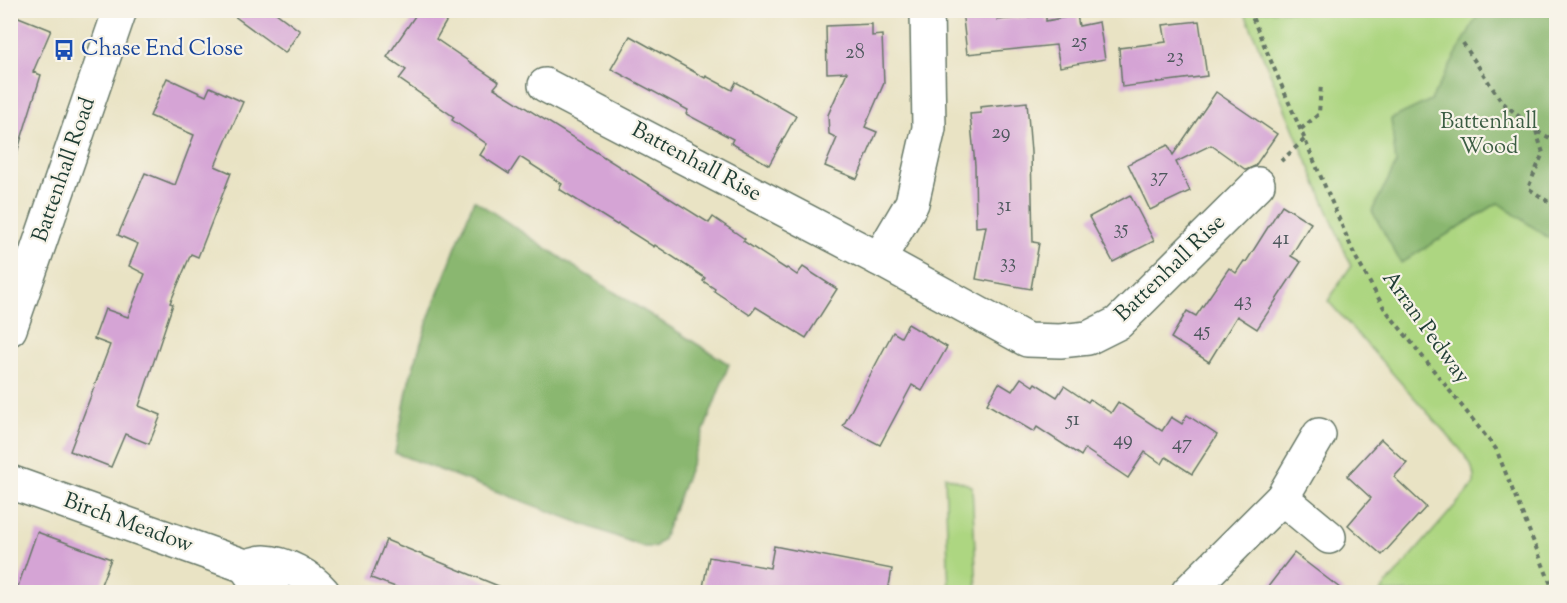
<svg xmlns="http://www.w3.org/2000/svg" width="1567" height="603" viewBox="0 0 1567 603" font-family="'Sorts Mill Goudy',serif">
<style>
.green{fill:#add681;stroke:#668a5a;stroke-width:1.5}
.forest{fill:#8ab76f;stroke:#547a52;stroke-width:1.5}
.building{fill:#d5a4d5}
.lines{fill:none;stroke-linecap:round;stroke-linejoin:round}
.minor-casing{stroke:#676;stroke-width:36}
.path{stroke:#676;stroke-width:4;stroke-dasharray:4.5 4.5;stroke-linecap:butt}
.minor{stroke:#fff;stroke-width:33}
.labels{text-anchor:middle;dominant-baseline:central;stroke-width:4.5;stroke-linejoin:round;paint-order:stroke}
.number-label{font-size:20px;fill:#4c575c}
.transit-label{font-size:22px;fill:#164399;stroke:#f7f3e8;text-anchor:start}
.park-label{font-size:22px;fill:#3b5c43;stroke:#f7f3e8}
.street-label{font-size:22px;fill:#1f3d34;stroke:#f7f3e8}
</style>
<rect width="100%" height="100%" fill="#f7f3e8"/>
<filter id="ink" filterUnits="userSpaceOnUse"><feTurbulence type="fractalNoise" baseFrequency=".0167" numOctaves="2"/><feDisplacementMap in="SourceGraphic" scale="12" xChannelSelector="R" yChannelSelector="G"/><feConvolveMatrix kernelMatrix="1 2 1 2 8 2 1 2 1" color-interpolation-filters="sRGB"/></filter>
<filter id="wash" filterUnits="userSpaceOnUse"><feTurbulence type="fractalNoise" baseFrequency=".008" numOctaves="4" result="noise"/><feDisplacementMap in="SourceGraphic" scale="24" xChannelSelector="R" yChannelSelector="G"/><feGaussianBlur stdDeviation="1.35" result="paint"/><feColorMatrix in="noise" values="0 0 0 0 0 0 0 0 0 0 0 0 0 0 0 0 0 1.4 0 .05"/><feComposite in="paint" operator="in"/></filter>
<g filter="url(#wash)">
<rect width="100%" height="100%" fill="#e9e3c4"/>
<g class="green">
<path d="M 1244,11 L 1556,11 L 1556,592 L 1380,592 L 1474,484 C 1475,468 1469,461 1460,449 L 1328,301 L 1351,266 Z"/>
<polygon points="945,476 972,486 977,592 949,592"/>
</g>
<g class="forest">
<polygon points="1480,11 1556,11 1556,243 1498,203 1401,263 1372,211 1396,164 1391,119 1431,100"/>
<polygon points="474,200 587,275 729,364 663,539 655,547 644,547 395,453 409,381 430,314"/>
</g>
<g id="blocks">
<g class="building">
<polygon points="226,10 272,10 300,31 285,53"/>
<polygon points="419,10 453,10 436,39 499,82 494,88 709,223 713,217 745,239 743,241 786,269 787,268 797,275 803,267 837,289 806,338 756,307 750,315 714,291 715,289 703,281 705,278 655,245 654,247 618,224 617,225 559,189 562,184 520,157 509,174 480,155 487,144 452,120 454,117 399,79 406,70 387,57"/>
<polygon points="962,10 997,10 998,20 1046,15 1046,21 1077,15 1079,26 1099,22 1105,59 1060,67 1056,45 967,54"/>
<polygon points="16,16 51,30 33,72 41,75 16,156 10,155 10,30"/>
<polygon points="1199,21 1207,76 1122,87 1119,48 1166,42 1163,25"/>
<polygon points="872,24 872,36 882,35 884,83 865,127 877,132 857,179 825,166 837,138 829,134 828,115 847,72 827,73 826,26"/>
<polygon points="630,36 705,78 706,76 732,90 736,82 796,116 769,165 731,143 733,139 686,114 688,110 611,69"/>
<polygon points="167,78 206,96 210,87 243,102 215,166 231,173 198,257 191,254 170,303 173,304 139,406 161,415 149,444 125,434 111,467 70,451 110,345 94,339 105,309 128,317 145,274 129,266 138,244 118,235 145,173 175,185 194,135 150,116"/>
<polygon points="1216,92 1277,134 1255,166 1246,170 1211,145 1176,162 1190,191 1150,210 1128,164 1168,145 1173,155"/>
<polygon points="1027,102 1031,152 1033,242 1039,243 1031,289 976,279 986,226 976,227 975,165 970,114 981,113 980,107"/>
<polygon points="1130,195 1154,241 1113,262 1089,217"/>
<polygon points="1282,205 1311,223 1291,256 1301,262 1257,329 1237,316 1209,362 1171,338 1187,311 1196,316 1229,268 1236,273 1244,261 1246,262"/>
<polygon points="908,324 947,347 922,391 912,385 880,445 843,426 893,332 901,337"/>
<polygon points="1021,378 1033,386 1035,383 1057,397 1064,386 1088,402 1090,399 1111,413 1118,402 1162,431 1171,417 1182,424 1187,415 1217,435 1192,474 1166,457 1162,464 1145,452 1128,478 1085,449 1081,456 1037,427 1034,432 987,404 999,383 1012,391"/>
<polygon points="1381,439 1407,463 1394,477 1426,507 1382,555 1348,525 1371,498 1347,476"/>
<polygon points="37,532 111,559 98,592 16,592"/>
<polygon points="386,540 513,592 409,592 371,578"/>
<polygon points="774,546 892,569 888,592 702,592 709,557 770,568"/>
<polygon points="1294,553 1345,592 1264,592"/>
</g>
</g>
</g>
<g filter="url(#ink)">
<use href="#blocks" fill-opacity="0" stroke="#676" stroke-width="1.5"/>
<g class="lines">
<defs>
<g id="minor">
<polyline points="545,85 879,259 912,203 929,128 927,10"/>
<polyline points="879,259 1027,340 1060,341 1088,338 1118,323 1258,184"/>
<polyline points="10,329 120,10"/>
<path d="M 10,482 L 245,566 C 251,565 258,562 264,562 C 286,563 309,576 323,592"/>
<polyline points="1282,498 1329,537"/>
<polyline points="245,566 254,579 273,592"/>
<polyline points="1188,592 1282,498 1319,435"/>
</g>
</defs>
<use href="#minor" class="minor-casing"/>
<g class="path">
<polyline points="1249,10 1355,256 1384,308 1496,449 1554,592"/>
<polyline points="1463,43 1501,101 1536,131 1556,141"/>
<polyline points="1301,129 1319,114 1321,84"/>
<polyline points="1536,131 1543,153 1528,188 1556,207"/>
<polyline points="1281,161 1305,139"/>
</g>
<use href="#minor" class="minor"/>
</g>
</g>
<defs>
<symbol id="bus-bare" viewBox="-9 -9 18 18"><path d="M-5-6H5V4H4V6H2V4H-2V6H-4V4H-5ZM-3.5-4V0h7V-4ZM-3.5 1.2v1.5H-2V1.2ZM2 1.2v1.5H3.5V1.2Z" fill="#1a4fb4" stroke="#f7f3e8" stroke-width="2.5" paint-order="stroke"/></symbol>
</defs>
<g fill-rule="evenodd">
<use href="#bus-bare" x="49" y="35" width="30" height="30"/>
</g>
<g class="labels">
<g class="number-label">
<text x="1079" y="42">25</text>
<text x="855" y="53">28</text>
<text x="1175" y="57">23</text>
<text x="1001" y="133">29</text>
<text x="1159" y="177">37</text>
<text x="1004" y="206">31</text>
<text x="1121" y="229">35</text>
<text x="1281" y="239">41</text>
<text x="1008" y="263">33</text>
<text x="1243" y="301">43</text>
<text x="1202" y="331">45</text>
<text x="1073" y="420">51</text>
<text x="1123" y="440">49</text>
<text x="1182" y="444">47</text>
</g>
<g class="transit-label">
<text x="81" y="50">Chase End Close</text>
</g>
<g class="park-label">
<text x="1489" y="123">Battenhall<tspan x="1489" dy="25">Wood</tspan></text>
</g>
<g class="street-label">
<text transform="translate(696 163) rotate(28)">Battenhall Rise</text>
<text transform="translate(65 170) rotate(-71)">Battenhall Road</text>
<text transform="translate(1171 269) rotate(-44)">Battenhall Rise</text>
<text transform="translate(1425 328) rotate(54)">Arran Pedway</text>
<text transform="translate(128 524) rotate(20)">Birch Meadow</text>
</g>
</g>
<rect width="1567" height="603" fill="none" stroke="#f7f3e8" stroke-width="36"/>
</svg>
